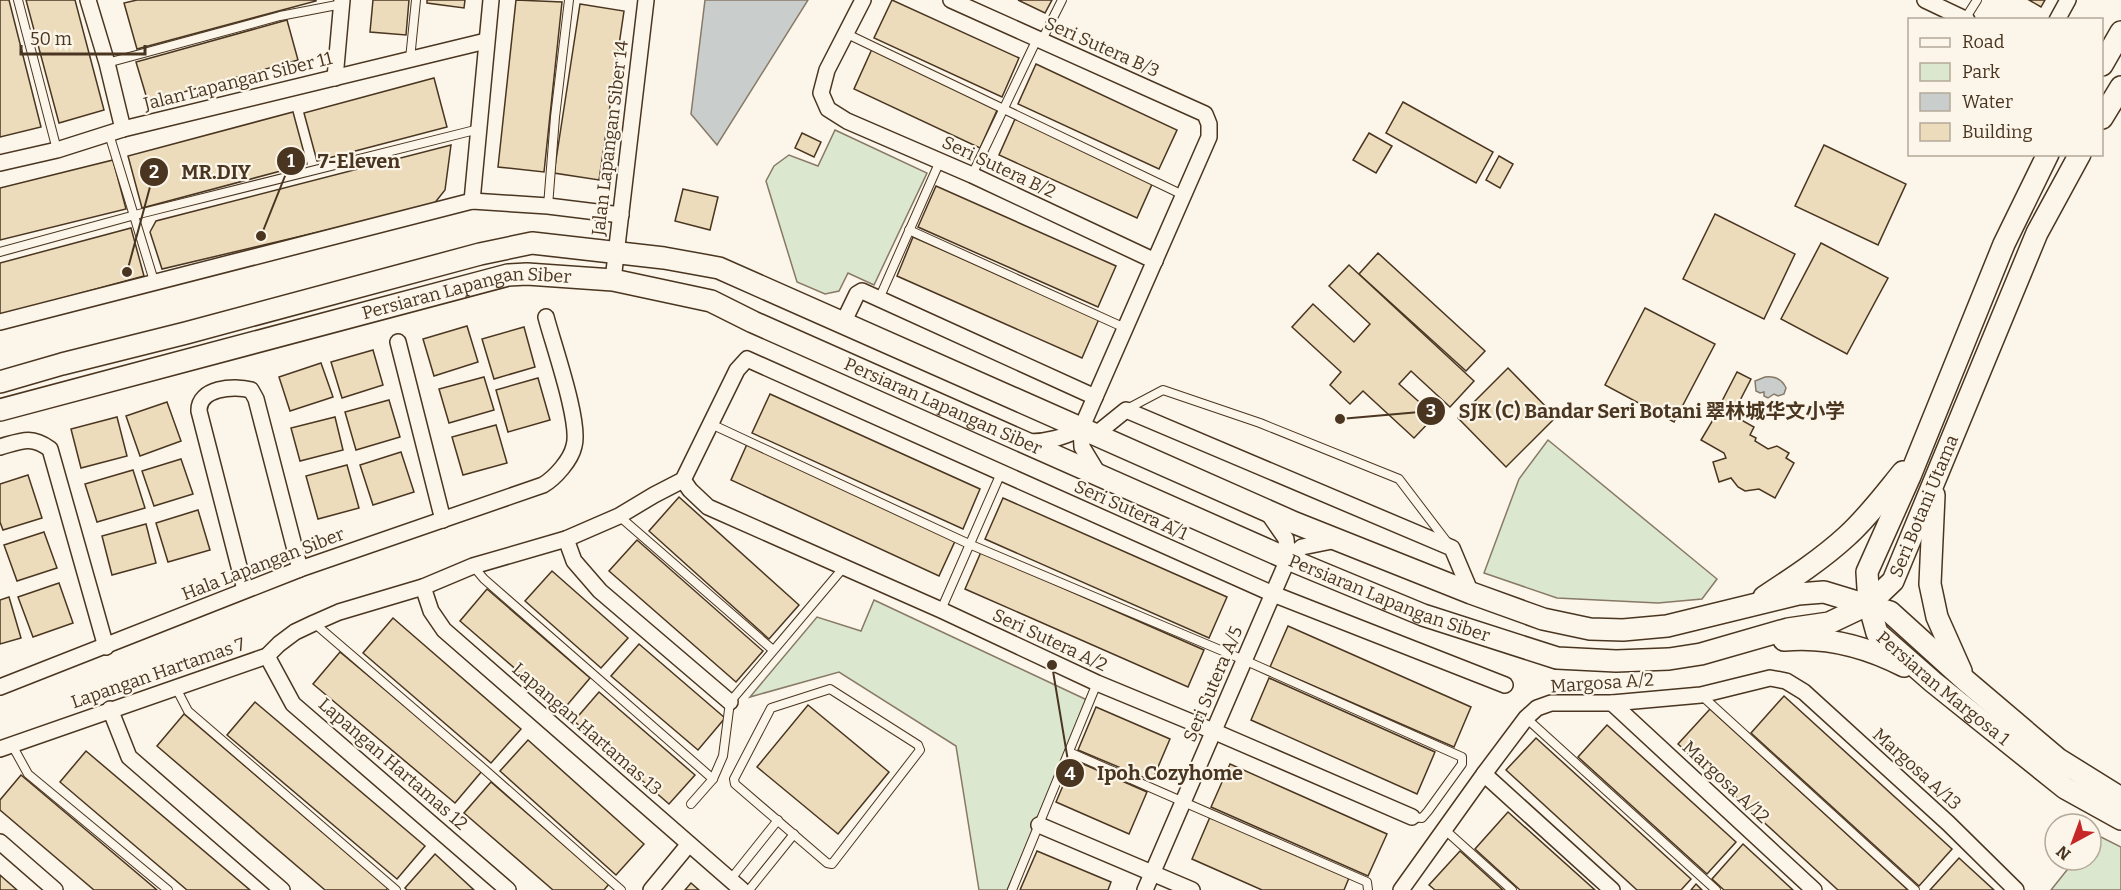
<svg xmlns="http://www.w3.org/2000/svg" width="2121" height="890" viewBox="0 0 2121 890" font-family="Bitter,'Noto Sans SC',serif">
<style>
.green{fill:#dce7d0;stroke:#887966;stroke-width:1.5}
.water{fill:#c9cecd;stroke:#887966;stroke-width:1.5}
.building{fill:#ecdcbc;stroke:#4a3520;stroke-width:1.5}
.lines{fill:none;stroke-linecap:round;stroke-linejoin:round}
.lane-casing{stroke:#4a3520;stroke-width:10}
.street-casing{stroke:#4a3520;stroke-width:18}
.secondary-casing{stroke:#4a3520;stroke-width:24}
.lane{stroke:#fbf6e9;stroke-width:8}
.street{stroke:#fbf6e9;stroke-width:15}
.secondary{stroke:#fbf6e9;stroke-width:21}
.labels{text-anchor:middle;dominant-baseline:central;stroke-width:4.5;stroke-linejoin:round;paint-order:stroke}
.street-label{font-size:18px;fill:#4a3520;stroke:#fbf6e9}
.leader{fill:none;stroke:#4a3520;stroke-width:2}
.callout-dot{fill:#4a3520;stroke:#fbf6e9;stroke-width:2}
.mark-label{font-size:18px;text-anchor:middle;font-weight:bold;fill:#fff}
.callout-label{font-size:20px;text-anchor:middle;font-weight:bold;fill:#4a3520;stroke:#fbf6e9;stroke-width:4.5;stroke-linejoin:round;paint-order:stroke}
</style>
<rect width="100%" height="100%" fill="#fbf6e9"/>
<g class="green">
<polygon points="835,130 927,173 874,285 848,273 839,291 825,294 797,282 766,181 774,166 789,155 818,166"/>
<polygon points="1548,440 1717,579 1702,599 1658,603 1557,598 1484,573 1519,479"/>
<polygon points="874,600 1087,700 1069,752 1007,890 979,890 956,746 839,672 750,697 817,617 861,631"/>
<polygon points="2095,834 2121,847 2121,890 2051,890 2075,860 2091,860 2091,839"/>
</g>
<g class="water">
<polygon points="705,0 808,0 717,145 691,114"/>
<path d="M 1765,377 C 1774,376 1782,379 1786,388 L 1784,394 L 1778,396 L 1774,394 L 1768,398 L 1764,396 L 1764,392 L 1760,393 L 1756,391 L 1755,381 Z"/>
</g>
<g class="building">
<polygon points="0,0 9,0 41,127 0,137"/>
<polygon points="26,0 75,0 104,110 59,123"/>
<polygon points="137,0 316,0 316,1 137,49 124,3"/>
<polygon points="373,0 409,0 406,35 370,32"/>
<polygon points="427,0 465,0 464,8 427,3"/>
<polygon points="516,0 562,2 544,172 498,167"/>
<polygon points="892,0 1019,58 1002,97 874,38"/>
<polygon points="1018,0 1052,0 1045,13"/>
<polygon points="2029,0 2045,0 2041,7"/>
<polygon points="580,4 624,11 599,180 554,173"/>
<polygon points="287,20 298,60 148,102 136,62"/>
<polygon points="872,49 998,108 980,148 854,89"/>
<polygon points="1036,64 1177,130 1159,169 1018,104"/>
<polygon points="434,78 447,127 317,161 304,113"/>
<polygon points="1403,102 1493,152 1476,183 1386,133"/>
<polygon points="293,112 307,164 142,208 128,156"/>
<polygon points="1015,119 1153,182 1137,218 999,155"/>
<polygon points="802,133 821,142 814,157 795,148"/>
<polygon points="1369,133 1392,146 1376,173 1353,160"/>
<polygon points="451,145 445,190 433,205 162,269 150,232 156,221"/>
<polygon points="1824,145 1906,184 1878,245 1795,206"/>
<polygon points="1499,156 1513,164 1500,188 1486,180"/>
<polygon points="113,160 126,209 0,240 0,188"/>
<polygon points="936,186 1116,266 1098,307 918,227"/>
<polygon points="683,189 718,197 710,230 675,221"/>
<polygon points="1715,214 1795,254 1764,319 1683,279"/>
<polygon points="131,228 144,276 0,315 0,263"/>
<polygon points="913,237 1099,319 1082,358 897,276"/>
<polygon points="1821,243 1888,278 1847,354 1781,319"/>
<polygon points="1378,253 1485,351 1466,371 1359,274"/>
<polygon points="1349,265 1474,381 1450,407 1411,371 1399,384 1435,416 1414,438 1363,391 1350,404 1330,385 1341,372 1292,327 1313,304 1354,342 1370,324 1329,286"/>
<polygon points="1645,308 1715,344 1674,422 1605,385"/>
<polygon points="467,326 478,362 434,376 423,339"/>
<polygon points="524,327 535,367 494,379 482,339"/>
<polygon points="373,350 383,385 342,398 331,362"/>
<polygon points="321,363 333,397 290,411 279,377"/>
<polygon points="1508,368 1556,417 1506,467 1458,418"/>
<polygon points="1737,372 1751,379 1734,412 1720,405"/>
<polygon points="484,377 494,410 449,423 439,389"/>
<polygon points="538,378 550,420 508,432 496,390"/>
<polygon points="770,394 980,489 963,529 752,433"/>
<polygon points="389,400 400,437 356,450 345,412"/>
<polygon points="167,402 181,441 140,456 126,416"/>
<polygon points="1720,408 1754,427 1750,435 1756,438 1755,441 1768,449 1777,446 1789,453 1786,458 1794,463 1775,498 1759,489 1745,491 1738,487 1731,478 1719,482 1713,462 1726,458 1724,453 1701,440"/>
<polygon points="117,417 127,456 81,468 71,429"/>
<polygon points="335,417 343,450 300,461 291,428"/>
<polygon points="496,425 507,463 463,475 452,437"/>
<polygon points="748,442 956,539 939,576 731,480"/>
<polygon points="401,452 414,492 373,505 360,465"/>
<polygon points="181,459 193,494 154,506 142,471"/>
<polygon points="347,465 359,508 318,519 306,476"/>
<polygon points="133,470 145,508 97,522 85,484"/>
<polygon points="28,475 42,518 3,530 0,522 0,484"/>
<polygon points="679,497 799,605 769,639 649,531"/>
<polygon points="1003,498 1227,597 1209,638 985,539"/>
<polygon points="198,510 210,550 168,562 156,523"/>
<polygon points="146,524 156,563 112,575 102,536"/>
<polygon points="44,532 57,568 17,581 4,545"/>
<polygon points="637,540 763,651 736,682 609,571"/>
<polygon points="981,552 1204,650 1188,687 965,589"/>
<polygon points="552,571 628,638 601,668 525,601"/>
<polygon points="59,583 73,623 33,637 18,597"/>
<polygon points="487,589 590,678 563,710 460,621"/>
<polygon points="9,597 21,638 0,644 0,600"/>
<polygon points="393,618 521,729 491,763 363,653"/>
<polygon points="1288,626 1471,707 1454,747 1270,667"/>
<polygon points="639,644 725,718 698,750 611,676"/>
<polygon points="340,652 482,771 455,803 313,684"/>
<polygon points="1269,678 1435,752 1417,794 1251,720"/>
<polygon points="599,692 695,775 669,804 574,721"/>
<polygon points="1784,696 1952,849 1919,886 1751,733"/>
<polygon points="255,702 425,846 397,879 227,735"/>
<polygon points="808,705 889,772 838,834 757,767"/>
<polygon points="1096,707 1170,739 1152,781 1078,750"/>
<polygon points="1710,709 1908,890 1838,890 1678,744"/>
<polygon points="184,714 388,888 386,890 325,890 157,746"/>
<polygon points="1607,725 1736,842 1707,874 1578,757"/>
<polygon points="1536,738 1691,879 1681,890 1637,890 1506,770"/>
<polygon points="528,740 644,844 616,875 500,771"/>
<polygon points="86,751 250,890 187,890 60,782"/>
<polygon points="1074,760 1147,792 1129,834 1056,802"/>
<polygon points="1230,764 1387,834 1368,876 1211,807"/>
<polygon points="21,775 157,890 94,890 0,810 0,800"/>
<polygon points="491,782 609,884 604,890 553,890 464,813"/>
<polygon points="1508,812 1595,890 1520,890 1475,849"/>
<polygon points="1210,817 1349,878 1344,890 1262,890 1192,859"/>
<polygon points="1743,844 1793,890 1724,890 1712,879"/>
<polygon points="1037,851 1111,882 1108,890 1020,890"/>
<polygon points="1460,851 1503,890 1435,890 1429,885"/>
<polygon points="435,854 474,890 407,890 405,888"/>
<polygon points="1959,858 1994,890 1930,890"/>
<polygon points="0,875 17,890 0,890"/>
<polygon points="691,883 699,890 685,890"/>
<polygon points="1696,884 1702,890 1691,890"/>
</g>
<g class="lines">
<defs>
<g id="lane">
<polyline points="18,0 57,150"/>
<polyline points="1965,19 1977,0"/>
<polyline points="845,33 1183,195"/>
<polyline points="1041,42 1062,0"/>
<polyline points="410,59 416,0"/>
<polyline points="107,63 280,16 342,4"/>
<polyline points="109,134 154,281"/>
<polyline points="972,175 1037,39"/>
<polyline points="548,206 555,117 569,0"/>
<polyline points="909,230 1125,328"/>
<polyline points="0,252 135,215 479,129"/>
<polyline points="879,299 940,161"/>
<polyline points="1127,409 1163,390 1260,423 1399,479 1447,542"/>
<polyline points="711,424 969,544 1244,660 1462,757 1462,764 1428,811 1422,818 1412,817"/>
<polyline points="619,516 773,650"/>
<polyline points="473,566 484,579 713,779"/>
<polyline points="941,610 1001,473"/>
<polyline points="314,623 484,769 621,890"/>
<polyline points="176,688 188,711 396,890"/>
<polygon points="830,689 918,745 920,750 832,864 827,863 735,784 734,779 771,708"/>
<polyline points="1701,695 1915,890"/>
<polyline points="1526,718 1716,890"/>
<polyline points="12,745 28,774 168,890"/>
<polyline points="1069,752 1367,882 1368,890"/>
<polyline points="691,804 713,779 723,756 730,702 844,567"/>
<polyline points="1444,829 1512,890"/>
<polyline points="730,880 778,820"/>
<polyline points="749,890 794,834"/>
<polyline points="1012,890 1097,683"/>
</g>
<g id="street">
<polyline points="88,0 107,63 123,129"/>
<polyline points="863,0 827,70 821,93 828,109 847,121 972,175 1155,261"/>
<polyline points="951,0 1205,114 1209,124 1209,137 1081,429 1082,447 1099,475"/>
<polyline points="1925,0 1967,20"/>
<polyline points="2057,20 2068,0"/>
<polyline points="335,78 342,0"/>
<polyline points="0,163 57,150 123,129 486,41"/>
<polyline points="472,201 491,0"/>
<polyline points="613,280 646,0"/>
<polyline points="0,322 472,201 548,206 621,215"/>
<polyline points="843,323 857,294 862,291 1095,397"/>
<polyline points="398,342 443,520"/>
<polyline points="1095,435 1126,410 1452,548 1471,593"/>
<path d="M 1029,442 C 1048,442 1063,437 1081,429"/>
<path d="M 0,447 C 21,441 31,435 50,449 L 106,647"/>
<polyline points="683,480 690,490 708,507 941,610 1097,683 1213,731 1412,817"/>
<polyline points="1268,513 1286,539 1288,559"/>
<polyline points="566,539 574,561 600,591 730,702"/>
<polyline points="423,587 431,611 444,630 742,890"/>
<path d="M 245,590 L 199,411 C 198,388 234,385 251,390 L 256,399 L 300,569"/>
<polyline points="267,656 293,704 508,890"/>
<path d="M 0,687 L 300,569 L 543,485 C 555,478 571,460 574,446 C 581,423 553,344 546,317"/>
<polyline points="1612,703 1814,890"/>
<polyline points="110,709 129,757 282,890"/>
<polyline points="0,749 267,656 279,644 295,632 314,623 339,612 423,587 473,566 566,539 619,516 654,495 683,480 737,370 747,359 1273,594 1505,685"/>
<polyline points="1484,774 1612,890"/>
<polyline points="1039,825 1192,890"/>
<polyline points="0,842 55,890"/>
<polyline points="651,890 689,844"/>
<polyline points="1145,890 1288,559 1302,547 1337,540"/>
<polyline points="1401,890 1484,774 1526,718 1537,708 1551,703 1612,703 1701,695 1770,678 1786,681 1804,692 1948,823 2016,890"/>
</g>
<g id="secondary">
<polyline points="2102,65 2121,32"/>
<polyline points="2102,118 2121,87"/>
<path id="s1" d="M 2048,154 L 2004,244 L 1910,476 L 1867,572 L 1869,604 L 1877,633 L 1933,682 L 2065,788 L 2121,819"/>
<polyline points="0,382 62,364 186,333 480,254 532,243 664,258 719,268 1295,523 1471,593 1543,619 1590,629 1623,630 1667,626 1798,594 1824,592 1890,612 1965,680 2058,759 2121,798"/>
<path id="s2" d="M 0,410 L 508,275 L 527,274 L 613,280 L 711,301 L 753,322 L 1288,559 L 1423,615 L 1557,658 L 1616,661 L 1669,659 L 1701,654 L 1788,629 L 1829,623 L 1869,604 L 1893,581 L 2037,233 L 2080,154"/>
<polyline points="1934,495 1930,584 1937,617 1961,671"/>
<path d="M 1764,597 C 1793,578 1822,559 1847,536 C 1868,517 1885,494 1903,472"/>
<path d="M 1784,640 C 1826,636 1867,647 1904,666"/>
</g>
</defs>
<use href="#lane" class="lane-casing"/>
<use href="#street" class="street-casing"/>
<use href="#secondary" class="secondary-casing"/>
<use href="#lane" class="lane"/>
<use href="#street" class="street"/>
<use href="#secondary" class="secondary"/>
</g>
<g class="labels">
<g class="street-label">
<text transform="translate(1102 47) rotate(24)">Seri Sutera B/3</text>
<text transform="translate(238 81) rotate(-14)">Jalan Lapangan Siber 11</text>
<text transform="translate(610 138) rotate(-83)">Jalan Lapangan Siber 14</text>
<text transform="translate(999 167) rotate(25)">Seri Sutera B/2</text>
<text stroke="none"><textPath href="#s2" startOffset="482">Persiaran Lapangan Siber</textPath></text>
<text stroke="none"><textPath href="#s2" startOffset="986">Persiaran Lapangan Siber</textPath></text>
<text stroke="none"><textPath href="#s2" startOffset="2085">Seri Botani Utama</textPath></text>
<text transform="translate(1131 510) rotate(24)">Seri Sutera A/1</text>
<text transform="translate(263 564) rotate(-21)">Hala Lapangan Siber</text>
<text stroke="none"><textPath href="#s2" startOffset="1472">Persiaran Lapangan Siber</textPath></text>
<text transform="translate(1050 640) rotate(25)">Seri Sutera A/2</text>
<text transform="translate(158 673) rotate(-19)">Lapangan Hartamas 7</text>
<text transform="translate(1602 683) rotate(-4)">Margosa A/2</text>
<text transform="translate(1213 684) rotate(-67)">Seri Sutera A/5</text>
<text stroke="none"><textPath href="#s1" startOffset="604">Persiaran Margosa 1</textPath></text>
<text transform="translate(587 729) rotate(41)">Lapangan Hartamas 13</text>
<text transform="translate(393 764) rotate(41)">Lapangan Hartamas 12</text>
<text transform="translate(1917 769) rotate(42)">Margosa A/13</text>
<text transform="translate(1726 782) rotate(43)">Margosa A/12</text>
</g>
</g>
<path class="leader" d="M261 236L291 161M127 272L154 172M1340 419L1431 411M1052 665L1070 773"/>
<g class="callout-dot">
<circle cx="261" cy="236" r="6"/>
<circle cx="127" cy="272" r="6"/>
<circle cx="1340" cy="419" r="6"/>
<circle cx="1052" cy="665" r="6"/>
<circle cx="291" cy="161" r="15"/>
<circle cx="154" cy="172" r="15"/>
<circle cx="1431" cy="411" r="15"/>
<circle cx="1070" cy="773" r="15"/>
</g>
<g class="mark-label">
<text x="291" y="167">1</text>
<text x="154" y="178">2</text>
<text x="1431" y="417">3</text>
<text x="1070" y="780">4</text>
</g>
<g class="callout-label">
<text x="359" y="168">7-Eleven</text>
<text x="216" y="179">MR.DIY</text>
<text x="1652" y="418">SJK (C) Bandar Seri Botani 翠林城华文小学</text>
<text x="1170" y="780">Ipoh Cozyhome</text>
</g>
<rect x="1908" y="18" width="195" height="138" fill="#fbf6e9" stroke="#b4a999" stroke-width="1.5"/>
<rect x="1920" y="38" width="30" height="9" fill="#fbf6e9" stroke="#b4a999" stroke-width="1.5"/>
<text x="1962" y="48" font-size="18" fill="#4a3520">Road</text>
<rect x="1920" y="63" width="30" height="18" fill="#dce7d0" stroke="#b4a999" stroke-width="1.5"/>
<text x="1962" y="78" font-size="18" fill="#4a3520">Park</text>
<rect x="1920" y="93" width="30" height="18" fill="#c9cecd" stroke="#b4a999" stroke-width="1.5"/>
<text x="1962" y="108" font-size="18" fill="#4a3520">Water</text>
<rect x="1920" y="123" width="30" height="18" fill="#ecdcbc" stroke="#b4a999" stroke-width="1.5"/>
<text x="1962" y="138" font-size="18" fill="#4a3520">Building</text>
<g transform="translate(2073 842) rotate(221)"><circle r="28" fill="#fbf6e9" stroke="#b4a999" stroke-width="1.5"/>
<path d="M0-4.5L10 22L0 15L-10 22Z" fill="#c62828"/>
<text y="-9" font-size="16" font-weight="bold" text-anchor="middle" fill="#4a3520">N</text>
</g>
<path d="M21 45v9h124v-9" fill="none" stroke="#4a3520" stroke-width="3"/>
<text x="30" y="45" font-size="18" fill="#4a3520" stroke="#fbf6e9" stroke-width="4.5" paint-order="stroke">50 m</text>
</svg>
